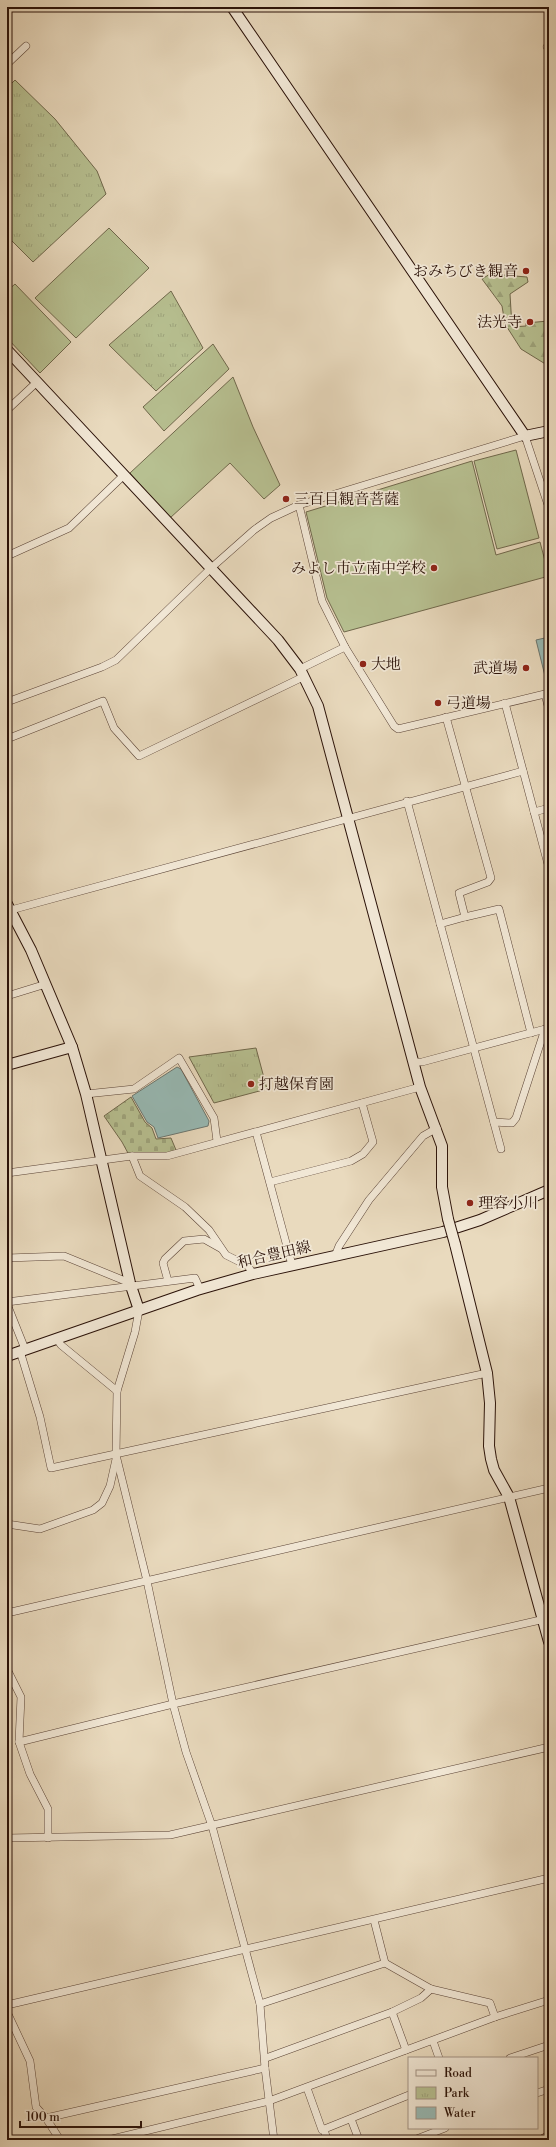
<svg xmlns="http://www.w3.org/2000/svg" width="556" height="2147" viewBox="0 0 556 2147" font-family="'Libre Bodoni','Noto Serif JP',serif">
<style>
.forest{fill:url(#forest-firs);stroke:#70684c}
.cemetery{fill:url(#cemetery-stones);stroke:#70684c}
.park{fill:url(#park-tufts);stroke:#70684c}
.garden{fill:#b7c091;stroke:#70684c}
.water{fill:#97bab5;stroke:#6b7670}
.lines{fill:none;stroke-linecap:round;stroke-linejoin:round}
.street-casing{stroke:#5a4336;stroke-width:8}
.secondary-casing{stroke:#2a1108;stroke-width:12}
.highway-casing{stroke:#2a1108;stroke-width:14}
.street{stroke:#f1e7d5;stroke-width:7}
.secondary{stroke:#f1e7d5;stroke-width:10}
.highway{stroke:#e9dabe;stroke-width:13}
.secondary-bridge-casing{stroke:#2a1108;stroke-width:12;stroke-linecap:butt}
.secondary-bridge{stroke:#f1e7d5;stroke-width:10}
.poi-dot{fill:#8f2418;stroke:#f1e7d5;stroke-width:1.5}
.labels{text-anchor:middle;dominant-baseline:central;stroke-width:3.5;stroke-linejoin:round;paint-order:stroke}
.poi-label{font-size:15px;fill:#2a1108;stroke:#f1e7d5;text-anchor:start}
.street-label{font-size:15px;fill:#2a1108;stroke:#f1e7d5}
</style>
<defs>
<pattern id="forest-firs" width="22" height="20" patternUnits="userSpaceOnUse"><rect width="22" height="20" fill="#b7c091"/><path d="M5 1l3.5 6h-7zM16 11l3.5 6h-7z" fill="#9ea47c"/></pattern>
<pattern id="cemetery-stones" width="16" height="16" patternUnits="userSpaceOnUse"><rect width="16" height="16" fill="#b7c091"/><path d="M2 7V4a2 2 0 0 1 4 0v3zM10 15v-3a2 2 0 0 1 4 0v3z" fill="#9ea47c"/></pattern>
<pattern id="park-tufts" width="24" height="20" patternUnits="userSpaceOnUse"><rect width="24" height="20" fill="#b7c091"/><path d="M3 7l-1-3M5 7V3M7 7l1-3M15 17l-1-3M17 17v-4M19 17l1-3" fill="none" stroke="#9ea47c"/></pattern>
</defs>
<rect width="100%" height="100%" fill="#e9dabe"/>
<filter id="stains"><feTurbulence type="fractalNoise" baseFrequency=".005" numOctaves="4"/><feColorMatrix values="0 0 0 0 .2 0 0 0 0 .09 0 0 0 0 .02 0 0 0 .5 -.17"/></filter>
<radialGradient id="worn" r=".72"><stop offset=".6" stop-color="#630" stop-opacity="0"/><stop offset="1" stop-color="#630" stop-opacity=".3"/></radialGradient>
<polygon class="forest" points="490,274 527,277 528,282 510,294 512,327 526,326 526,323 548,321 547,302 549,302 549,363 547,365 521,349 505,324 502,306 482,279"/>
<polygon class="cemetery" points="131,1097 145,1122 152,1128 156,1139 171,1138 176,1150 167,1153 129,1155 122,1142 104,1116"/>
<g class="park">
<polygon points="15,80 55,119 97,171 106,194 33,262 7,236 7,88"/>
<polygon points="171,291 203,348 156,391 109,345"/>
<polygon points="256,1048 267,1089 214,1103 189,1057"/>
</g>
<g class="garden">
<polygon points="109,228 149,268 76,338 35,298"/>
<polygon points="15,284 71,342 40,373 7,338 7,291"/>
<polygon points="213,344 229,369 164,431 143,407"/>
<polygon points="233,377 253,427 280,485 264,499 230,463 170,518 130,473"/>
<polygon points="516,450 539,538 497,549 474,461"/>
<polygon points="472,461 496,555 540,542 549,576 344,632 327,598 306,512"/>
</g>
<g class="water">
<polygon points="549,637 549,683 547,684 536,640"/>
<polygon points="177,1067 181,1069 209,1121 208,1126 158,1138 154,1127 147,1122 132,1096"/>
</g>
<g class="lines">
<defs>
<g id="street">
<polyline points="547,47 549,46"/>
<polyline points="7,64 26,46"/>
<polyline points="7,410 37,382"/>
<polyline points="299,505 322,601 345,647 394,726 398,729 549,693"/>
<polyline points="7,556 69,528 123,476"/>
<polyline points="300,669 345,647"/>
<polyline points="545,694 549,710"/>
<polyline points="7,702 102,667 116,660 210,569 254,530 271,518 299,505 525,436 549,508"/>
<polyline points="505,703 549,868"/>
<polyline points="446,717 491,878 488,882 459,893 465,917 499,909 531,1033"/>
<polyline points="7,739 103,701 114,728 139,756 303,677"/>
<polyline points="407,801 501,1149"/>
<polyline points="534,812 549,808"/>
<polyline points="11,910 523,771"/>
<polyline points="440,924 465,917"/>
<polyline points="7,996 46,984"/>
<polyline points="413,1062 422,1062 549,1028"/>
<polyline points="86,1094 134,1089 179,1058 214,1118 217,1141"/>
<polyline points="494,1122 512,1123 516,1118 545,1029"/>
<polyline points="256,1132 292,1265"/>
<polyline points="132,1156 140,1176 185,1207 209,1230 226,1255 248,1266 253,1274"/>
<polyline points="7,1173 132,1156 167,1156 420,1087"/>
<polyline points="270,1182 351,1161 363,1154 373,1142 362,1103"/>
<polyline points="335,1256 339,1246 369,1200 423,1136 437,1128"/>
<polyline points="7,1258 64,1256 130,1283"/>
<polyline points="168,1281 163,1263 165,1259 184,1241 204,1239 220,1248"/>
<polyline points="7,1302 195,1278 200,1289"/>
<polyline points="7,1304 25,1349"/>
<polyline points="139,1310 135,1332 117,1391 116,1455 147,1581 173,1704 186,1752 212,1826 260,2004 265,2068 274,2140"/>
<polyline points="56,1338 61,1345 117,1391"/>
<polyline points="20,1351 40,1417 51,1468 487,1373"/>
<polyline points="7,1524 40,1529 93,1510 102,1503 110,1486 116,1459"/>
<polyline points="7,1613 549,1488"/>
<polyline points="7,1669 21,1697 19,1742 30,1774 48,1809 48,1838"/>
<polyline points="19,1742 173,1704 549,1618"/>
<polyline points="7,1838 170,1835 549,1747"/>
<polyline points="374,1920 385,1963 431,1989 490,2003 495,2017"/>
<polyline points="260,2004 385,1963"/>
<polyline points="7,2005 549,1878"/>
<polyline points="7,2012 30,2061 36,2107 46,2118 60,2140"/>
<polyline points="392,2012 406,2050"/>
<polyline points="433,2041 439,2058"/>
<polyline points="266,2058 392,2012 421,1998 431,1989"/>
<polyline points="510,2058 549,2045"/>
<polyline points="307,2088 322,2130 409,2095"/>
<polyline points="537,2093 549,2089"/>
<polyline points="46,2118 265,2068"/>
<polyline points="351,2119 359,2140"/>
<polyline points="324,2129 327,2140"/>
<polyline points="108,2140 269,2101 495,2017 549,2000"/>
<polyline points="414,2140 445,2128"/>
</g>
<g id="secondary">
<polyline points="232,7 525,436 549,431"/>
<polyline points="7,350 278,640 300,669 318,706 420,1087 442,1146 442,1187 448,1219"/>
<polyline points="7,904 31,950 72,1047 86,1094 130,1283 139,1310"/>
<polyline points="7,1065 72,1047"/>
<polyline points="455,1244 487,1373 490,1403 489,1446 491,1459 494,1470 509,1497 549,1642"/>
<polyline points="7,1356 197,1290 253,1274 443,1232 480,1220 549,1190"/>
</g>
<polyline id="highway" points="546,2140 549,2139"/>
</defs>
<use href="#street" class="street-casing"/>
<use href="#secondary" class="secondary-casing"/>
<use href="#highway" class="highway-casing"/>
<use href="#street" class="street"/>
<use href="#secondary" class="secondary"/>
<use href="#highway" class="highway"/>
<defs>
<polyline id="secondary-bridge" points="448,1219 455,1244"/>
</defs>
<use href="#secondary-bridge" class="secondary-bridge-casing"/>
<use href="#secondary-bridge" class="secondary-bridge"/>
</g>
<g class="poi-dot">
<circle cx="526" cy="271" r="4"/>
<circle cx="530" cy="322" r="4"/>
<circle cx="286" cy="499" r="4"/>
<circle cx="434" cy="568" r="4"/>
<circle cx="363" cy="664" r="4"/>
<circle cx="526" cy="668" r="4"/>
<circle cx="438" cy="703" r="4"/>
<circle cx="251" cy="1084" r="4"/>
<circle cx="470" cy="1203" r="4"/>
</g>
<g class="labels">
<g class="poi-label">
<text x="518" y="271" text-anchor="end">おみちびき観音</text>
<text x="522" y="322" text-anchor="end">法光寺</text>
<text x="294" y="499">三百目観音菩薩</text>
<text x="426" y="568" text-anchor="end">みよし市立南中学校</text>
<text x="371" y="664">大地</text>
<text x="518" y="668" text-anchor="end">武道場</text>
<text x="446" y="703">弓道場</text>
<text x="259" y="1084">打越保育園</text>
<text x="478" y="1203">理容小川</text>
</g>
<g class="street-label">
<text transform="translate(274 1255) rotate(-13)">和合豊田線</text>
</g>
</g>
<rect width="556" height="2147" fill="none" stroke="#e9dabe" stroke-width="24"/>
<rect x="8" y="8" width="540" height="2131" fill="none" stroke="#2a1108" stroke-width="2"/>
<rect x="12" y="12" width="532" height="2123" fill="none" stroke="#2a1108"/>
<rect x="408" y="2057" width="130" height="72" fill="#f1e7d5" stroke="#a19183"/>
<rect x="416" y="2070" width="20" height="6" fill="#f1e7d5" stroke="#a19183"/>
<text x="444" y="2077" font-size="12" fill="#2a1108">Road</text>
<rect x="416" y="2087" width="20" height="12" fill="url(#park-tufts)" stroke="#a19183"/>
<text x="444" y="2097" font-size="12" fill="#2a1108">Park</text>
<rect x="416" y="2107" width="20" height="12" fill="#97bab5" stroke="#a19183"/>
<text x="444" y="2117" font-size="12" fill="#2a1108">Water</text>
<path d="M20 2121v6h121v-6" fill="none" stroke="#2a1108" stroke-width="2"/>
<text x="26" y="2121" font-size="12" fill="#2a1108" stroke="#f1e7d5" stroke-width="3" paint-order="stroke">100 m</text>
<rect width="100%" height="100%" filter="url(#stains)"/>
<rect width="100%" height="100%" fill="url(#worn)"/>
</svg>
